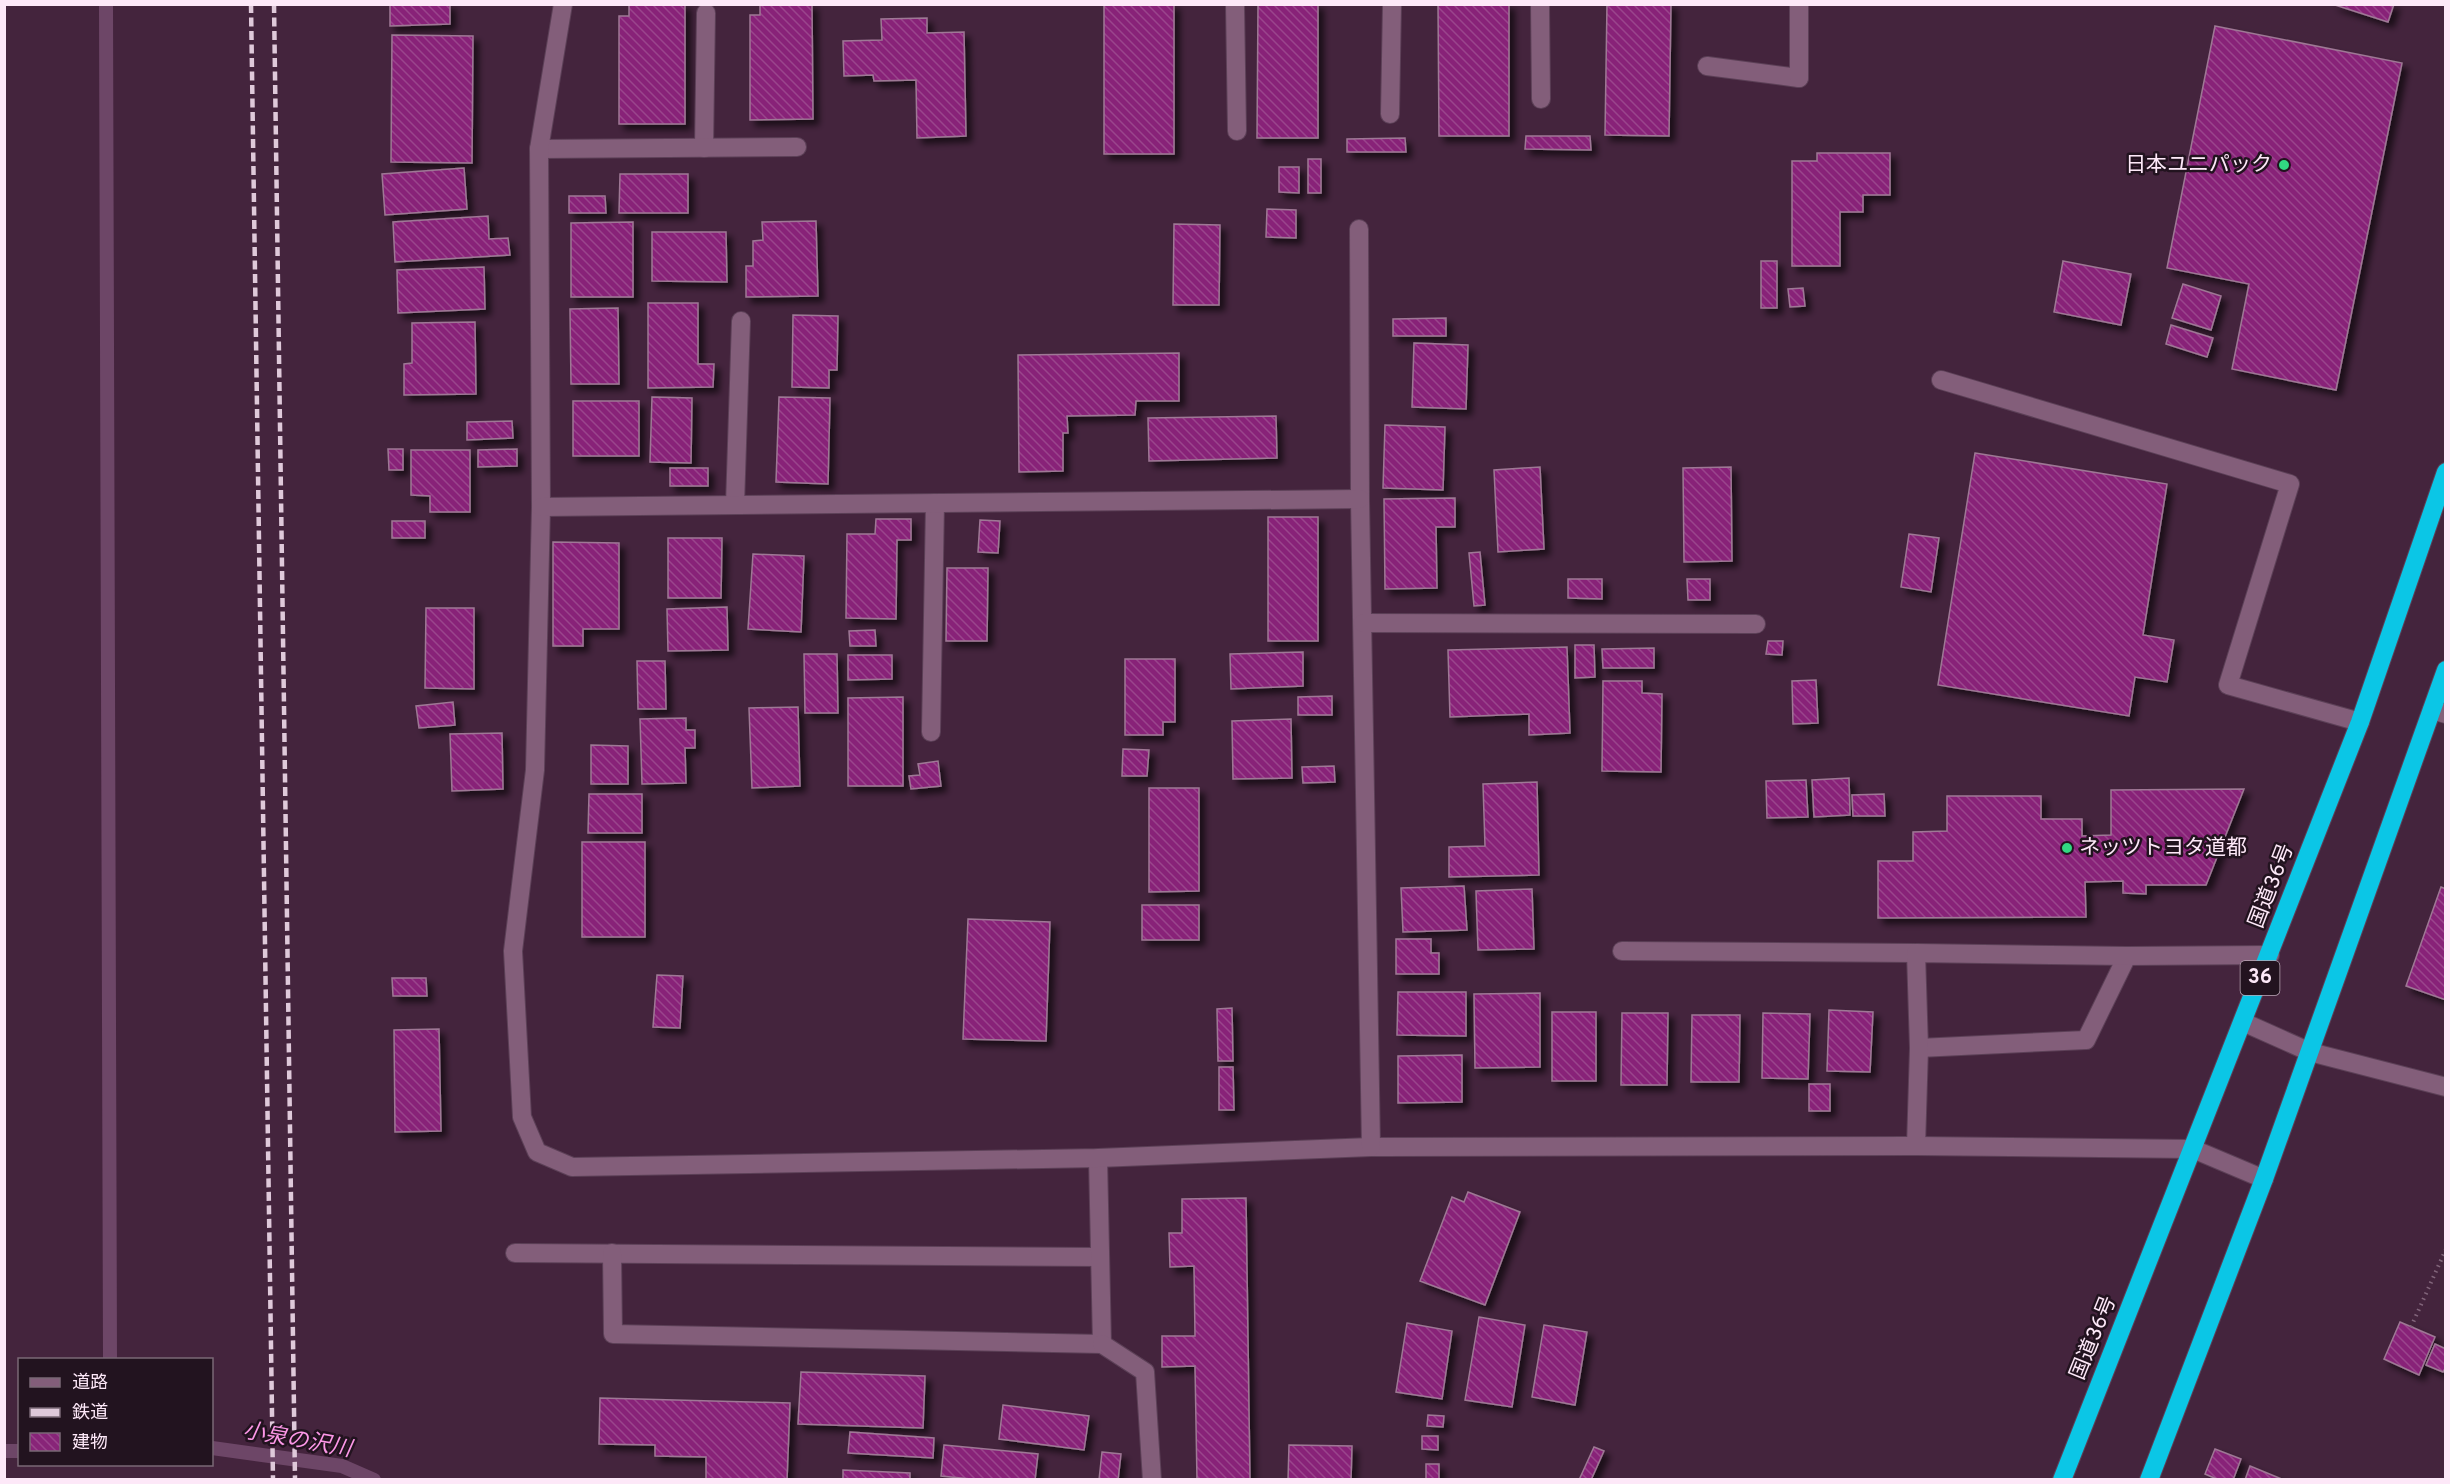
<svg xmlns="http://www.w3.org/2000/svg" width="2450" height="1484" viewBox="0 0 2450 1484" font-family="Overpass,'Noto Sans JP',sans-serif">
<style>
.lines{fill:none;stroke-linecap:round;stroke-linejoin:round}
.stream{stroke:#6d4667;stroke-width:14}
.building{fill:url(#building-back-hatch);stroke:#9e7895;stroke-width:1.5;filter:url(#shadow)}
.lane-casing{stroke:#5c4057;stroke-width:20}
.street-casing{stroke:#5c4057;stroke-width:20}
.highway-casing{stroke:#5c4057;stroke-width:20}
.path{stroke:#82657b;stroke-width:4;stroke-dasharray:1.5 4.5;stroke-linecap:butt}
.lane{stroke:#835e7a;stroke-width:18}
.street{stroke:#835e7a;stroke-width:18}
.highway{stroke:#0bc6e6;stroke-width:18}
.rail{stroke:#dfc9da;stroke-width:4.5;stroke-dasharray:9 4.5;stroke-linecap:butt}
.poi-dot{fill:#31d882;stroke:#22131f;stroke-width:2}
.labels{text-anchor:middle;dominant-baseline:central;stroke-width:5;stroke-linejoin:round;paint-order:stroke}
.shield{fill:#22131f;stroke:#bba8b7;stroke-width:1.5}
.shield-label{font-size:20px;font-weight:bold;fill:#fde8f8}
.poi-label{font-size:21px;fill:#fde8f8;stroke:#22131f;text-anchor:end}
.street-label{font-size:21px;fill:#fde8f8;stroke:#22131f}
.water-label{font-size:22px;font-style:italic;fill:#fc97e7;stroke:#22131f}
</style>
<defs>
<pattern id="building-back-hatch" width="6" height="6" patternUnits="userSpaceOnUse" patternTransform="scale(1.5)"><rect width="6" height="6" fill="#882478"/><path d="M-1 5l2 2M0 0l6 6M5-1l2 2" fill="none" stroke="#9a448c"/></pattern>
<filter id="shadow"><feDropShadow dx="5.5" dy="5.5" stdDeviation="3" flood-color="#0009"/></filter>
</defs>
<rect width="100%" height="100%" fill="#44243d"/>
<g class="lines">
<g class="stream">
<polyline points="106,4 110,1360"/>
<polyline points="212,1448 342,1466 374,1480"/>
<polyline points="4,1451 20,1451"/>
</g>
</g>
<g class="building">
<polygon points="390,4 450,4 450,24 390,26"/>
<polygon points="629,4 685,4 685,124 619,124 619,16 629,16"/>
<polygon points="760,4 812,4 813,119 750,120 750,15 760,15"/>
<rect x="1104" y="4" width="70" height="150"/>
<polygon points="1258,4 1318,4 1318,138 1257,138"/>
<polygon points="1438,4 1509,4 1509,136 1439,136"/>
<polygon points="1607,4 1671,4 1669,136 1605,135"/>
<polygon points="2332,4 2394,4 2388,22"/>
<polygon points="927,18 927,33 964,32 966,136 917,138 916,80 874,81 873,75 844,76 843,41 882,40 881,19"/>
<polygon points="2215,26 2402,63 2336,390 2232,369 2249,284 2167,268"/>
<polygon points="392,35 473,36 472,163 391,162"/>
<polygon points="1526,136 1590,136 1591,150 1525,149"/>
<polygon points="1405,138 1406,152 1347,152 1347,139"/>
<polygon points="1817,153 1890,153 1890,195 1863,195 1863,212 1840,212 1840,266 1792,266 1792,161 1817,161"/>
<rect x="1308" y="159" width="13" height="34"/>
<polygon points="1279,167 1299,167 1299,193 1279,192"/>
<polygon points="464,168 467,209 385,215 382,174"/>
<polygon points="620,174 688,174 688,213 619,213"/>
<polygon points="569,196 605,196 606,213 569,213"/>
<polygon points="1267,209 1296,210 1296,238 1266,237"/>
<polygon points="488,216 489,239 508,238 510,255 395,262 393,222"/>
<polygon points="816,221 818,296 746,297 746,266 753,266 753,241 763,240 762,222"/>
<polygon points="633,222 633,297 571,297 571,223"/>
<polygon points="1174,224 1220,225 1219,305 1173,305"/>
<polygon points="652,232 726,232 727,282 652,281"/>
<rect x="1761" y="261" width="16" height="47"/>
<polygon points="2063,261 2131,274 2121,325 2054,312"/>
<polygon points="484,267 485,309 398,313 397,270"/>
<polygon points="2183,284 2221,296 2211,330 2172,318"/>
<polygon points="1803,288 1805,306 1790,307 1788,289"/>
<polygon points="648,303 698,303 698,364 714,364 713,387 648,388"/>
<polygon points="618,308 619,384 571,384 570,309"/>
<polygon points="793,315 838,316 837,370 829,370 829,388 792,387"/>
<polygon points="1446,318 1446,336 1393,336 1393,319"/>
<polygon points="475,322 476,394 404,395 404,364 412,363 412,323"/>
<polygon points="2171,325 2213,338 2207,357 2166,344"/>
<polygon points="1414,343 1468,345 1466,409 1412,407"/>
<polygon points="1179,353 1179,401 1136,401 1135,415 1067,416 1068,433 1063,433 1063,471 1019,472 1018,355"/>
<polygon points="652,397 692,398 691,463 650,462"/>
<polygon points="779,397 830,398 828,484 776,482"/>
<rect x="573" y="401" width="66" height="55"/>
<polygon points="1276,416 1277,458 1149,461 1148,418"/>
<polygon points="512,421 513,438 467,440 467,422"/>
<polygon points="1385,425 1445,427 1443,490 1383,488"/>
<polygon points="388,449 403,449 403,470 389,470"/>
<polygon points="517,449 517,466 478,467 478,450"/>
<polygon points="411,450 470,450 470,512 430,512 430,496 411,495"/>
<polygon points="1975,453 2167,484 2143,635 2174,640 2167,682 2135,677 2129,716 1938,685"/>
<polygon points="1540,467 1544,549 1498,552 1494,470"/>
<polygon points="1731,467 1732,561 1684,562 1683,468"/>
<rect x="670" y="468" width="38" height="18"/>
<polygon points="1455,498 1455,527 1436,527 1437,588 1385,589 1384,499"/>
<rect x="1268" y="517" width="50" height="124"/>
<polygon points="876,519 911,519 911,540 897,540 896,619 846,618 847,534 875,534"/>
<polygon points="980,520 1000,521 998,553 978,552"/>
<rect x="392" y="521" width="33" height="17"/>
<polygon points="1909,534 1939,538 1931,592 1901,587"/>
<polygon points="668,538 722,538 721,598 668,598"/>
<polygon points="553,542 619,543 619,629 583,629 583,646 553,646"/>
<polygon points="1480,552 1485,605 1474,606 1469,553"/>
<polygon points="753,554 804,556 801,632 748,629"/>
<polygon points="947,568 988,568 987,641 946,641"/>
<polygon points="1568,579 1602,579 1602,599 1568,598"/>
<polygon points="1687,579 1710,579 1710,600 1688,600"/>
<polygon points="727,607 728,650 668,651 667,609"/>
<polygon points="426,608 474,608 474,689 425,688"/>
<polygon points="875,630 876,646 850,646 849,631"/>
<polygon points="1768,641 1783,641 1782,655 1766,654"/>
<polygon points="1575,645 1594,645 1595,677 1575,678"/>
<polygon points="1567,647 1570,733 1529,735 1529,714 1450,717 1448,650"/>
<polygon points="1654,648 1654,668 1603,668 1602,649"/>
<polygon points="1303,652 1303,686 1231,689 1230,654"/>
<polygon points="804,654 837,654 838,713 805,713"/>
<polygon points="848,655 892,655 892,679 848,680"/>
<polygon points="1125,659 1175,659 1175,722 1163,722 1163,735 1125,735"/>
<polygon points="637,661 665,661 666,709 638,709"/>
<polygon points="1816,680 1818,723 1793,724 1792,681"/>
<polygon points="1603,681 1642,681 1642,693 1662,694 1661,772 1602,771"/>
<polygon points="1332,696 1332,715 1298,715 1298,697"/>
<polygon points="903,697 903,786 848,786 848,698"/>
<polygon points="453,702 455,725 419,728 416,706"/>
<polygon points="798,707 800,786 752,788 749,708"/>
<polygon points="686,718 686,730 695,730 695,748 685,748 686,783 642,784 640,719"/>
<polygon points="1291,719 1292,778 1233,779 1232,721"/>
<polygon points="502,733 503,789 452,791 450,734"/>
<polygon points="591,745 628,746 628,784 591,784"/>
<polygon points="1123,749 1149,750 1147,776 1122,776"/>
<polygon points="938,761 941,786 911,789 909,776 920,775 918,764"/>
<polygon points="1334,766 1335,782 1303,783 1302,767"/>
<polygon points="1849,778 1850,815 1814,817 1812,780"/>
<polygon points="1806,780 1808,817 1767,818 1766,781"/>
<polygon points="1537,782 1539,875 1449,877 1449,847 1485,846 1483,784"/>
<polygon points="1149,788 1199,788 1199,891 1149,892"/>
<polygon points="2244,789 2206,885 2146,885 2146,894 2123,893 2123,881 2085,882 2086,917 1878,918 1878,861 1913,861 1913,832 1947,831 1947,796 2041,796 2041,819 2082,819 2082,836 2111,835 2111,790"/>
<polygon points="589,794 642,794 642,833 588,833"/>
<polygon points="1884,794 1885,816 1853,816 1852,795"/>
<rect x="582" y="842" width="63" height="95"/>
<polygon points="1464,886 1467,930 1403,932 1401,888"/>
<polygon points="2441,887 2446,889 2446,1000 2406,986"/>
<polygon points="1532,889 1534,949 1478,950 1476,891"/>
<rect x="1142" y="905" width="57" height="35"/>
<polygon points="968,919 1050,922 1046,1041 963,1039"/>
<polygon points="1396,939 1431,939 1431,953 1439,953 1439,974 1396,974"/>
<polygon points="657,975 683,976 680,1028 653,1027"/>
<polygon points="392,978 426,978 427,996 393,996"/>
<polygon points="1398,992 1466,992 1466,1036 1397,1035"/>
<polygon points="1540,993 1540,1067 1475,1068 1474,994"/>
<polygon points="1232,1008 1233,1061 1218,1061 1217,1009"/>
<polygon points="1829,1010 1873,1012 1870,1072 1827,1071"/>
<rect x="1552" y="1012" width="44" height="69"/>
<polygon points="1622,1013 1668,1013 1667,1085 1621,1085"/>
<polygon points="1763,1013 1810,1014 1808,1079 1762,1078"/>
<polygon points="1692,1015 1740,1015 1739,1082 1691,1082"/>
<polygon points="439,1029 441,1131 395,1132 394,1030"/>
<polygon points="1462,1055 1462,1102 1398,1103 1398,1056"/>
<polygon points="1219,1067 1233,1067 1234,1110 1219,1110"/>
<rect x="1809" y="1084" width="21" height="27"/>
<polygon points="1468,1192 1520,1212 1485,1305 1420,1281 1452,1197 1464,1202"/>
<polygon points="1246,1198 1250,1480 1197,1480 1195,1366 1162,1367 1162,1336 1195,1336 1194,1266 1170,1267 1169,1233 1182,1233 1182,1199"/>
<polygon points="1479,1317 1525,1325 1512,1407 1465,1400"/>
<polygon points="2400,1322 2435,1337 2419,1375 2384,1359"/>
<polygon points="1407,1323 1452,1331 1442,1399 1396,1392"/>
<polygon points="1544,1325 1587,1332 1575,1405 1532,1397"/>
<polygon points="2435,1344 2446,1349 2446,1367 2443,1372 2426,1365"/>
<polygon points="801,1372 925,1376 923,1428 798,1424"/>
<polygon points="600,1398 790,1403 787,1480 706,1480 706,1457 655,1456 655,1445 599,1444"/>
<polygon points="1003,1405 1089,1416 1084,1450 999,1439"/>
<polygon points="1428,1415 1444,1416 1443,1427 1427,1426"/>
<polygon points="850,1432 934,1438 933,1458 848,1453"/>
<polygon points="1422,1436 1438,1436 1438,1450 1422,1449"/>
<polygon points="944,1445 1038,1454 1035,1480 981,1480 941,1476"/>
<polygon points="1289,1445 1352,1446 1351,1480 1288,1480"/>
<polygon points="1594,1447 1604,1451 1591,1480 1579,1480"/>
<polygon points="2215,1449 2241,1459 2233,1480 2219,1480 2205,1474"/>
<polygon points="1102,1452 1121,1454 1118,1480 1099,1480"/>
<rect x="1426" y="1464" width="13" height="16"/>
<polygon points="2250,1466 2284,1480 2245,1480"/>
<polygon points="843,1470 910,1473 910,1480 843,1480"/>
</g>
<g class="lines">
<defs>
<g id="lane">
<polyline points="1235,4 1237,131"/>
<polyline points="1540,4 1541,99"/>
<polyline points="1707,66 1799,78"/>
<polyline points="1390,114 1392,4"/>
<polyline points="704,148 706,13"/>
<polyline points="539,149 797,147"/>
<polyline points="1941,380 2290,484 2228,685 2360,722"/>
<polyline points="735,505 741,321"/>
<polyline points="2432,710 2446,714"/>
<polyline points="931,732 935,503"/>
<polyline points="1622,951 1916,953"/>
<polyline points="1919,1048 2086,1040 2127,956"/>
<polyline points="1916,1146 1919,1048 1916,953 2127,956 2270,955"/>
<polyline points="515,1253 1100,1257"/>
<polyline points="612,1253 613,1334 1102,1344 1098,1158"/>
<polyline points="1102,1344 1145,1372 1152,1480"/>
</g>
<g id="street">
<polyline points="563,4 539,149 541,507 535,770 513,951 522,1117 537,1152 572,1167 1098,1158 1371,1147 1916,1146 2193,1149 2264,1179"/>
<polyline points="1799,4 1799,78"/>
<polyline points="1359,229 1360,499 1371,1147"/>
<polyline points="541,507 1360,499"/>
<polyline points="1363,623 1756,624"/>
<polyline points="2243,1022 2310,1052 2446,1087"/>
</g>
<g id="highway">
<polyline points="2062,1480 2360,722 2446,472"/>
<polyline points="2149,1480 2264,1179 2446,670"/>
</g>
</defs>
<use href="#lane" class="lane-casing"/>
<use href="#street" class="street-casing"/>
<use href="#highway" class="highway-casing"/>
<polyline class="path" points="2411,1327 2446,1249"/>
<use href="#lane" class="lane"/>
<use href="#street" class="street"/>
<use href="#highway" class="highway"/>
<g class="rail">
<polyline points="251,4 273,1480"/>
<polyline points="274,4 295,1480"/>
</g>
</g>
<g class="poi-dot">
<circle cx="2284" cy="165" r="6"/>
<circle cx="2067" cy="848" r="6"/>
</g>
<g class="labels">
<rect class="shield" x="2240.5" y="961" width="39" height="34" rx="4.5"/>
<g class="shield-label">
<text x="2260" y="978">36</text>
</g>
<g class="poi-label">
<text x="2272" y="165">日本ユニパック</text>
<text x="2079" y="848" text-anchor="start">ネッツトヨタ道都</text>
</g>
<g class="street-label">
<text transform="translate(2272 886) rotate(-69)">国道36号</text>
<text transform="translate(2094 1338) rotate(-68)">国道36号</text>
</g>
<g class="water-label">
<text transform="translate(297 1441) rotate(10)">小泉の沢川</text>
</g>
</g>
<rect width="2450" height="1484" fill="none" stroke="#fde8f8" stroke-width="12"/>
<rect x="18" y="1358" width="195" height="108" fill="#22131f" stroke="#7a6876" stroke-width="1.5"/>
<rect x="30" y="1378" width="30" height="9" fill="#835e7a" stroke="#7a6876" stroke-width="1.5"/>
<text x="72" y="1388" font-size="18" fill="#fde8f8">道路</text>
<rect x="30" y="1408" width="30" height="9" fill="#dfc9da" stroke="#7a6876" stroke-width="1.5"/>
<text x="72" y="1418" font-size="18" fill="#fde8f8">鉄道</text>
<rect x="30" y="1433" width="30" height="18" fill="url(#building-back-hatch)" stroke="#7a6876" stroke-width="1.5"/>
<text x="72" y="1448" font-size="18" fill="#fde8f8">建物</text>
</svg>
